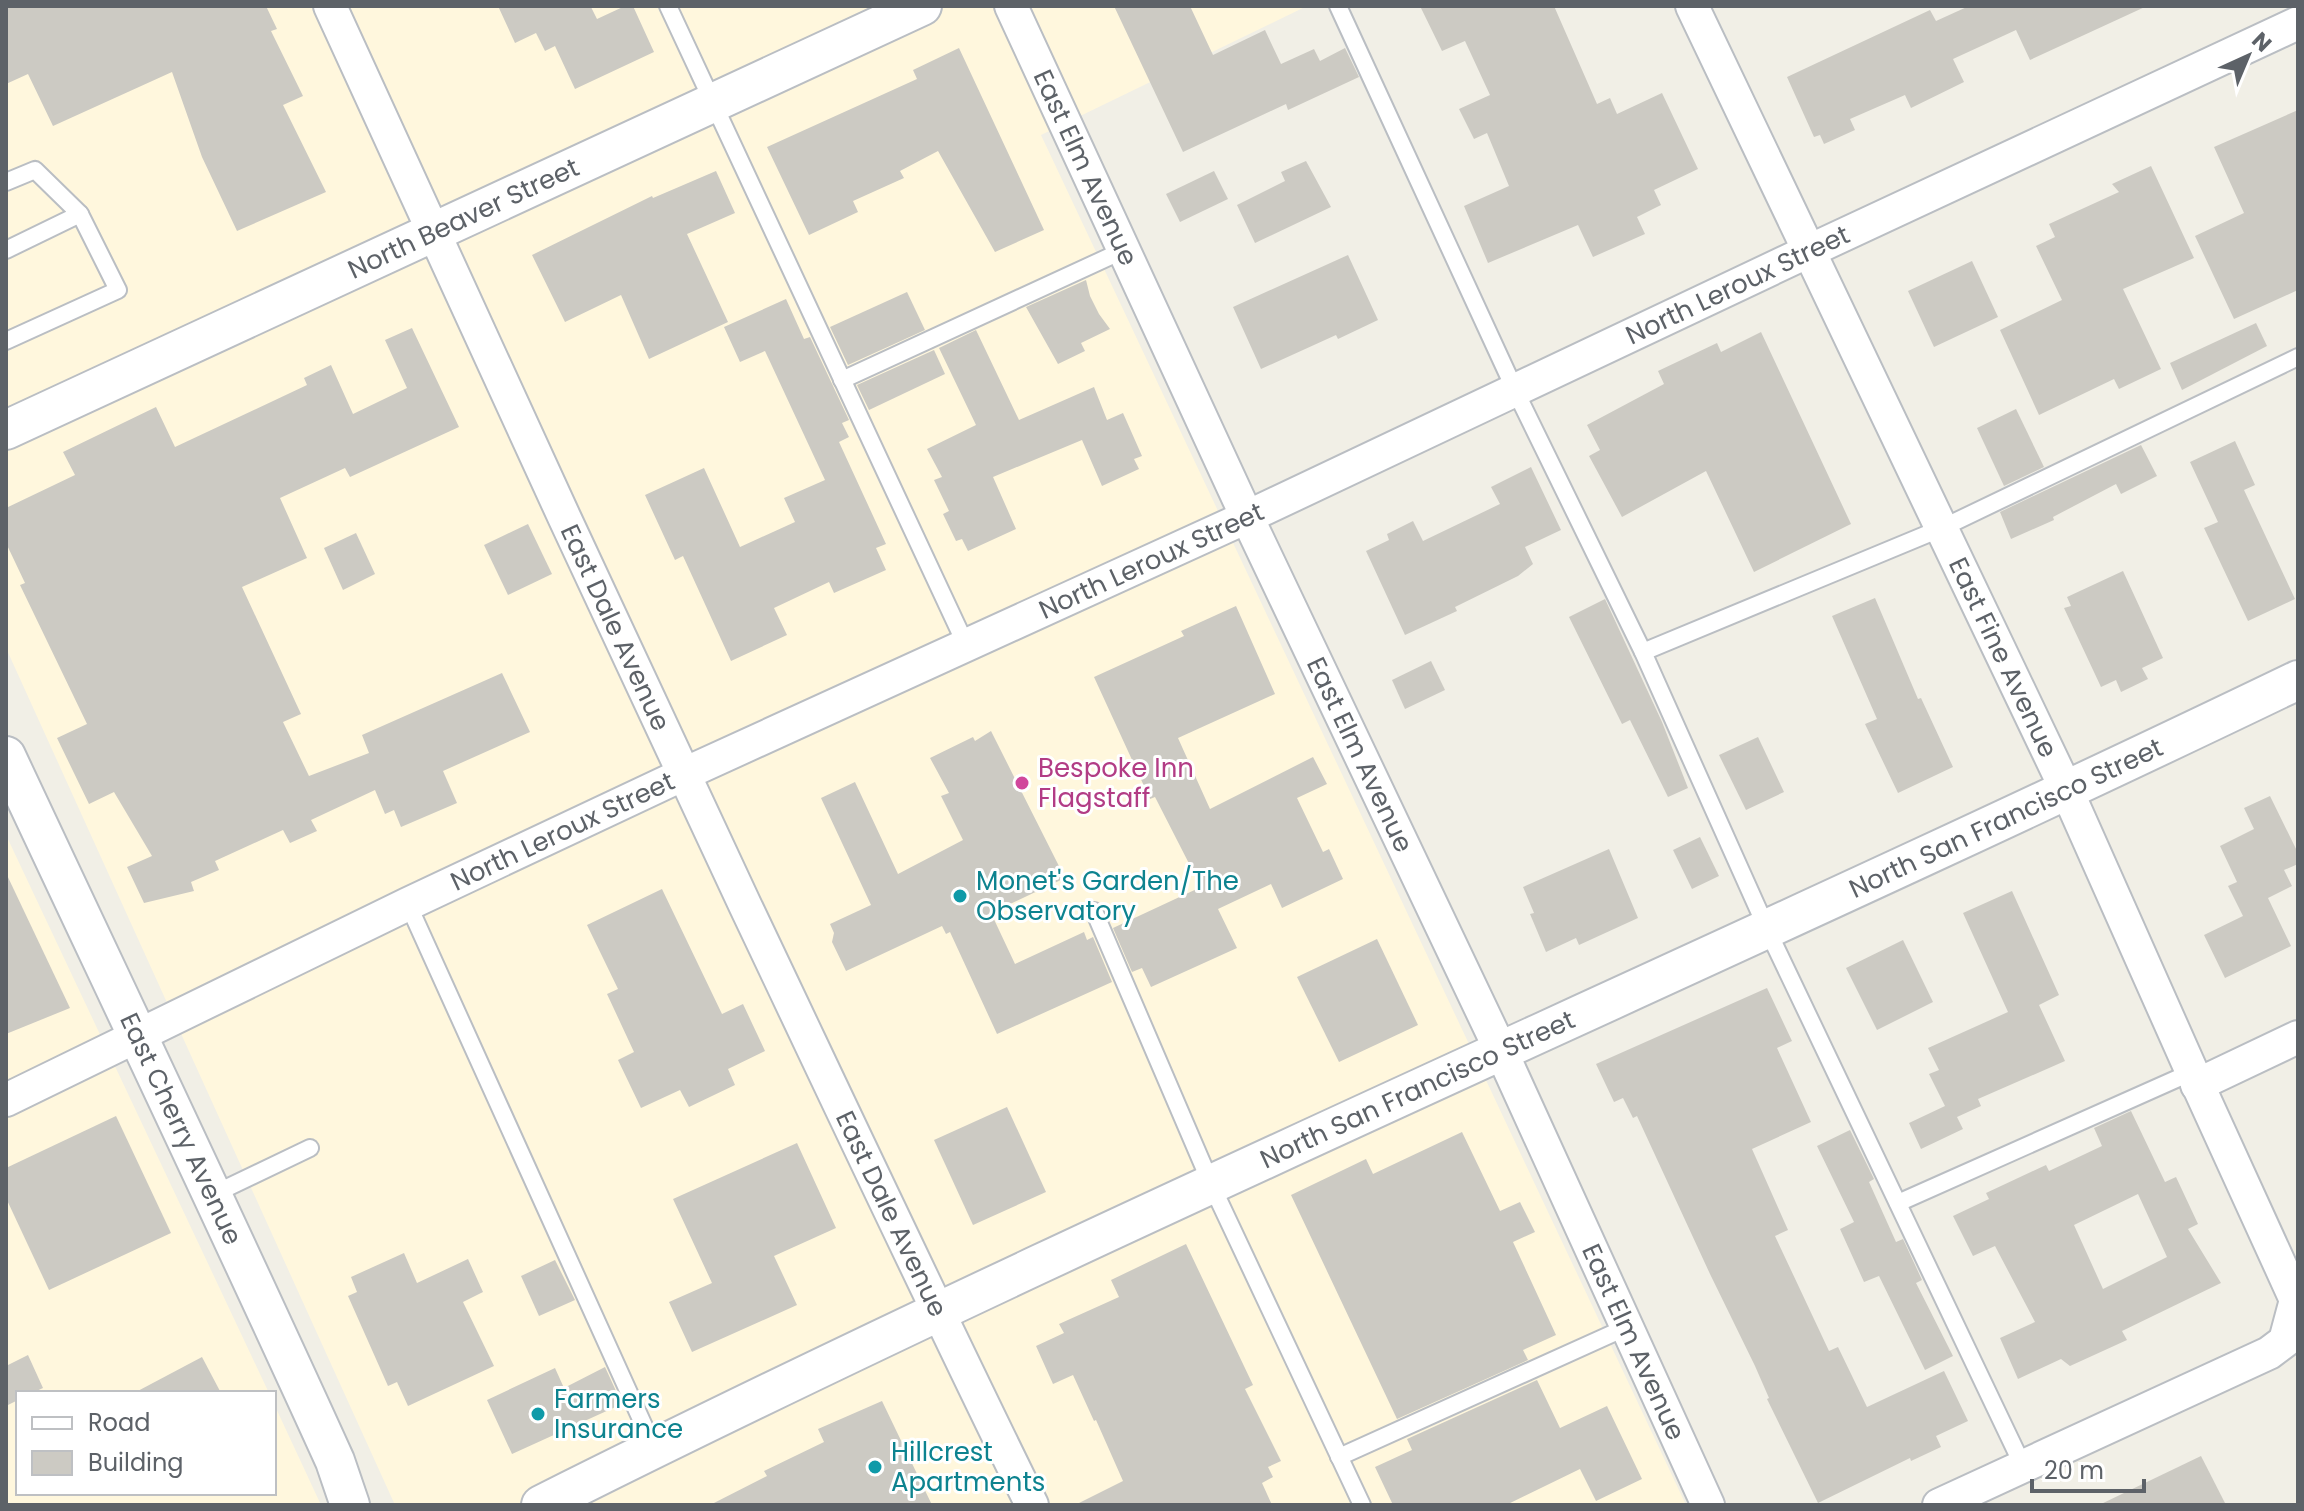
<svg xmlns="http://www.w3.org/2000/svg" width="2304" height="1511" viewBox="0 0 2304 1511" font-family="Poppins,sans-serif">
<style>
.commercial{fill:#fff7dd}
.building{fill:#cccac3;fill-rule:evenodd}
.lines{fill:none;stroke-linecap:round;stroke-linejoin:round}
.service-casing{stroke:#babec3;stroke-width:20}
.minor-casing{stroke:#babec3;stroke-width:36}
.tertiary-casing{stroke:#babec3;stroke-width:42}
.service{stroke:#fff;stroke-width:16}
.minor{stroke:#fff;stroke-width:32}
.tertiary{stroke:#fff;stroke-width:38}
.hotel-dot{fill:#d1479c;stroke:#fff;stroke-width:3}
.culture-dot{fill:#0f9aa8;stroke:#fff;stroke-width:3}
.labels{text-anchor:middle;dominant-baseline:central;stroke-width:6;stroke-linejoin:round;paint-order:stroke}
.street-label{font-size:26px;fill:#5d6268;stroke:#fff}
.hotel-label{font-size:26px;fill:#b23c85;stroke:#fff;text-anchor:start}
.culture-label{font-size:26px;fill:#0d838f;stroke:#fff;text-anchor:start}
</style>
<rect width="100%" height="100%" fill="#f1efe6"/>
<g class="commercial">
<polygon points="6,6 1307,6 1041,135 1686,1505 395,1505 6,648"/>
<polygon points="6,835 269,1393 18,1393 18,1493 274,1493 274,1404 321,1505 6,1505"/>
</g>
<g class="building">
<polygon points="6,6 266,6 277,29 271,31 303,96 283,105 326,192 237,231 202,157 172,72 53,126 28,74 6,84"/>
<polygon points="498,6 594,6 591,7 597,19 625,6 633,6 654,52 575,89 555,46 545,51 536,33 515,43"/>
<polygon points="1114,6 1190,6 1213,55 1265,30 1281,64 1314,49 1320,61 1345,48 1359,77 1288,110 1286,104 1183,152"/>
<polygon points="1420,6 1554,6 1597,104 1610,98 1617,114 1662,93 1698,169 1654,190 1661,205 1637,217 1645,234 1593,257 1578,225 1488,263 1464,206 1509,186 1487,133 1474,139 1459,109 1490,95 1465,41 1442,51"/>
<polygon points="1969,6 2147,6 2030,60 2016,30 1953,59 1964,82 1911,108 1905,95 1850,119 1855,130 1824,144 1820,135 1814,137 1787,77 1930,10 1936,21"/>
<polygon points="959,48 1044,230 995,252 938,151 900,171 904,178 853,201 858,212 809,235 767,147 917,79 913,70"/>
<polygon points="2298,110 2298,290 2234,319 2195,236 2244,213 2214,147"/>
<polygon points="1306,161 1331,207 1255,243 1237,205 1285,181 1281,172"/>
<polygon points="2151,166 2194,258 2123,289 2161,369 2119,389 2114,379 2039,415 2000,330 2062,300 2036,246 2055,237 2049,224 2119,192 2112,184"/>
<polygon points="716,171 735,213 687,234 728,322 649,359 621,295 565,322 532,255 652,196 653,198"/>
<polygon points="1214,171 1228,199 1180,222 1166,194"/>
<polygon points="1348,255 1378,320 1338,339 1336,335 1261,369 1233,307"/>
<polygon points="1972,261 1998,317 1934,347 1908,291"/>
<polygon points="1086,280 1090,296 1099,314 1110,329 1081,343 1085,351 1058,364 1026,307"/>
<polygon points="907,292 925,330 848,365 830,327"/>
<polygon points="786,299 804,339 810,337 849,420 842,423 849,437 839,442 886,544 876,548 886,570 834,593 829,582 774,608 787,635 731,661 683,556 675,560 645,495 704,468 740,547 795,522 784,498 825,480 765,351 740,362 724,327"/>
<polygon points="2256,323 2267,346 2182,390 2170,363"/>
<polygon points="412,328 459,427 350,477 345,468 280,498 307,558 242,587 301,714 283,722 309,776 369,753 362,735 502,673 530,732 443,771 457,803 401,827 394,810 385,814 375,790 311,820 317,831 290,843 283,830 215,861 219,870 191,882 194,891 144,903 127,867 152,856 114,792 89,804 57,738 87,724 20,585 25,583 6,543 6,508 75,475 63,452 156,407 175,447 307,385 304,378 331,365 353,414 407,388 385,340"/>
<polygon points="976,330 1019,420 1094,387 1107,420 1123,413 1142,456 1134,459 1139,469 1102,486 1082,440 993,477 1016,529 968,551 962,539 956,541 943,514 949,511 934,480 942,477 927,449 976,425 939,348"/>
<polygon points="1761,332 1851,524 1754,572 1706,471 1622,517 1589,456 1600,450 1587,425 1664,384 1658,371 1717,343 1721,352"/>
<polygon points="934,350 945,374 869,410 857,385"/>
<polygon points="2016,409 2044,467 2004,486 1977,428"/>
<polygon points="2235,441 2255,485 2244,490 2295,599 2248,621 2204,528 2218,522 2190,462"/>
<polygon points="2141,445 2157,476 2121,494 2116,484 2053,517 2054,520 2011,539 2000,512"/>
<polygon points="1531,467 1561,530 1525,547 1533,564 1518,576 1455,607 1457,611 1405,635 1366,551 1389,540 1387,534 1413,521 1423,541 1500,504 1491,487"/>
<polygon points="528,524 552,574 508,595 484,545"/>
<polygon points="356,533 375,574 343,590 324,548"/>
<polygon points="2123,571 2163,658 2142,668 2148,679 2121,692 2116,680 2101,687 2064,608 2071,606 2067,597"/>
<polygon points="1875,598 1918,699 1921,698 1953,767 1898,793 1865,724 1877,719 1832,616"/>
<polygon points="1605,599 1662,722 1688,788 1668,797 1630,720 1622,724 1569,617"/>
<polygon points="1236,606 1275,694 1178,738 1210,809 1313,757 1327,784 1297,798 1323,852 1329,849 1343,879 1282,908 1271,884 1218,909 1237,948 1151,987 1142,968 1132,972 1113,928 1201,887 1155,797 1150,799 1094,677 1184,636 1181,631"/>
<polygon points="1431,661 1445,690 1405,709 1392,680"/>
<polygon points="991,731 1065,878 991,913 1015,964 1084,932 1087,940 1093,937 1112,982 997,1034 950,932 946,934 942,926 846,971 832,942 834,933 830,924 871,905 821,798 855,782 898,874 963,840 941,796 949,793 930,758 973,737 975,741"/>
<polygon points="1758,737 1784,792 1746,810 1719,755"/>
<polygon points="2270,796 2298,853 2298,864 2284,870 2292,886 2268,898 2291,946 2225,978 2204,935 2243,916 2228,886 2237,882 2220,846 2254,829 2244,808"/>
<polygon points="1700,837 1719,876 1692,889 1673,850"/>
<polygon points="1609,849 1638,918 1579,945 1576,938 1546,952 1530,914 1534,913 1523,887"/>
<polygon points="6,873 70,1008 6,1034"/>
<polygon points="662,889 722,1014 743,1004 765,1051 728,1069 735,1085 689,1107 680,1090 641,1108 618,1060 634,1052 607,994 618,989 587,925"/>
<polygon points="2012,891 2059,995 2039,1005 2065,1061 1978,1099 1981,1106 1957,1117 1963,1129 1921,1149 1909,1123 1945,1106 1929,1074 1939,1070 1928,1048 2008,1012 1963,913"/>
<polygon points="1377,939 1418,1025 1339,1062 1297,977"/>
<polygon points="1903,940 1933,1002 1877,1030 1846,968"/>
<polygon points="1767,988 1792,1041 1777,1048 1811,1122 1752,1149 1788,1230 1775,1236 1829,1351 1838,1347 1867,1407 1944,1371 1968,1421 1936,1436 1941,1447 1911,1461 1910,1458 1818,1503 1767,1399 1769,1398 1755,1366 1710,1274 1637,1116 1633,1118 1623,1098 1614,1102 1596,1064"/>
<polygon points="1007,1107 1046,1192 973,1225 934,1140"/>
<path d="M 2131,1111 L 2165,1182 L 2176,1177 L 2198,1224 L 2188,1229 L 2221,1283 L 2122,1331 L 2127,1340 L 2070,1366 L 2061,1359 L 2018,1379 L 2000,1338 L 2035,1322 L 1995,1246 L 1973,1256 L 1953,1216 L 1989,1199 L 1986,1193 L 2046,1165 L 2049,1171 L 2102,1146 L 2094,1128 ZM 2138,1194 L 2167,1257 L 2103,1289 L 2074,1225 Z"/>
<polygon points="116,1116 171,1233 49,1290 6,1198 6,1168"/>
<polygon points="1850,1130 1874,1179 1869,1182 1896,1242 1903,1239 1922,1280 1916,1283 1953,1356 1925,1370 1879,1276 1864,1282 1840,1229 1854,1222 1817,1146"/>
<polygon points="1462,1132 1500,1211 1520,1202 1535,1232 1513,1242 1556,1335 1523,1350 1528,1360 1397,1419 1291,1195 1366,1159 1373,1174"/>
<polygon points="797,1143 836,1228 774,1256 797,1305 692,1352 669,1302 712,1283 673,1199"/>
<polygon points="1186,1244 1253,1385 1245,1389 1281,1461 1268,1467 1273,1477 1262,1483 1272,1505 1075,1505 1123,1481 1096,1420 1094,1421 1073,1375 1053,1384 1036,1346 1064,1333 1059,1324 1119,1297 1111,1280"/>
<polygon points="404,1253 417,1283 468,1259 483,1292 463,1302 494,1366 408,1406 397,1382 388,1386 348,1296 357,1292 351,1277"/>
<polygon points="555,1260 575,1300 539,1316 521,1276"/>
<polygon points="28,1355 43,1388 32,1393 18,1393 18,1400 6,1406 6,1366"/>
<polygon points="202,1357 221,1393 134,1393"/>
<polygon points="605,1367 622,1404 512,1454 487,1400 555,1368 564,1388"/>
<polygon points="1537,1380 1560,1428 1607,1406 1642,1479 1596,1501 1580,1469 1506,1505 1393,1505 1375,1467 1412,1450 1407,1439"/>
<polygon points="882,1401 932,1505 710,1505 767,1476 764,1471 824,1442 818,1429"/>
<polygon points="2201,1456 2226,1505 2099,1505"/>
</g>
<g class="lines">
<defs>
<g id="service">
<polyline points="668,6 966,645"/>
<polyline points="1338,6 1515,390 1643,652 1767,929 2023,1466"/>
<polyline points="6,182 35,170 80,214 6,250"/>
<polyline points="6,341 118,290 80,214"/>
<polyline points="842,380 1124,250"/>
<polyline points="1643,652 1942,528 2298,357"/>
<polyline points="408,904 654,1448"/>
<polyline points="1094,911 1212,1186 1362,1505"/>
<polyline points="214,1194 310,1148"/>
<polyline points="1898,1203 2192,1072"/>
<polyline points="1339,1457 1627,1327"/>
</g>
<g id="minor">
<path id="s1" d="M 330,6 C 466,307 605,606 745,905 C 840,1105 934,1306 1032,1505"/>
<path id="s2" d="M 1011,6 L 1247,517 L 1501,1051 L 1708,1505"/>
<path id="s3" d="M 1692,6 L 2067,791 L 2192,1072 L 2296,1300 L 2285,1341 L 2269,1353 L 1939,1505"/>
<polyline points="2197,1085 2298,1037"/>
<path id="s4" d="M 6,1100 L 408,904 L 684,774 L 1247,517 L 1809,251 L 2298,23"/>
</g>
<g id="tertiary">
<path id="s5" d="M 6,430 L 922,6"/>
<path id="s6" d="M 6,756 C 116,991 228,1225 335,1461 L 350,1505"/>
<path id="s7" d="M 541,1505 C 1119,1215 1715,961 2298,680"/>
</g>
</defs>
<use href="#service" class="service-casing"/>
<use href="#minor" class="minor-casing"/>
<use href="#tertiary" class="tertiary-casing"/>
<use href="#service" class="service"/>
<use href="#minor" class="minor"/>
<use href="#tertiary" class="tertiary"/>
</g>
<circle class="hotel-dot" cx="1022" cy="783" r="8"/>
<g class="culture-dot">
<circle cx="960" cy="896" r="8"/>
<circle cx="538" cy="1414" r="8"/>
<circle cx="875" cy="1467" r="8"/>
</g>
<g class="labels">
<g class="street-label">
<text stroke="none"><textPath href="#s2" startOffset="178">East Elm Avenue</textPath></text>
<text stroke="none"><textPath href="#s5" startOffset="504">North Beaver Street</textPath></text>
<text stroke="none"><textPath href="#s4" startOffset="1914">North Leroux Street</textPath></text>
<text stroke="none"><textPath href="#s4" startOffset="1266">North Leroux Street</textPath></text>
<text stroke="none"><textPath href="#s1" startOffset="684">East Dale Avenue</textPath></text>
<text stroke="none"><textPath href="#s3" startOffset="722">East Fine Avenue</textPath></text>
<text stroke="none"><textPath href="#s2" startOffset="826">East Elm Avenue</textPath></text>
<text stroke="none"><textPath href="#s7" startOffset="1618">North San Francisco Street</textPath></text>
<text stroke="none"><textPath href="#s4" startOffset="618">North Leroux Street</textPath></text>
<text stroke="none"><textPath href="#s7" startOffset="970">North San Francisco Street</textPath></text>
<text stroke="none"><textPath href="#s6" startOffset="412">East Cherry Avenue</textPath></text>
<text stroke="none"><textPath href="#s1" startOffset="1332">East Dale Avenue</textPath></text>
<text stroke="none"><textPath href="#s2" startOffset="1474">East Elm Avenue</textPath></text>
</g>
<g class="hotel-label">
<text x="1038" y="768">Bespoke Inn<tspan x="1038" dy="30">Flagstaff</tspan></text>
</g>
<g class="culture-label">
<text x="976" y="881">Monet's Garden/The<tspan x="976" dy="30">Observatory</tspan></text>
<text x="554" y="1399">Farmers<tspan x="554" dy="30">Insurance</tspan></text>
<text x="891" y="1452">Hillcrest<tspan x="891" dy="30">Apartments</tspan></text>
</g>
</g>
<rect width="2304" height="1511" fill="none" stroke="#5d6268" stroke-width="16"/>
<rect x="16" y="1391" width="260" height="104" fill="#ffffff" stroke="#bec0c3" stroke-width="2"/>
<rect x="32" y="1417" width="40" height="12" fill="#ffffff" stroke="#bec0c3" stroke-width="2"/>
<text x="88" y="1431" font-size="24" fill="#5d6268">Road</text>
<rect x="32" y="1451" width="40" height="24" fill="#cccac3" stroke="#bec0c3" stroke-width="2"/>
<text x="88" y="1471" font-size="24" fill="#5d6268">Building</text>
<g transform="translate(2248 56) rotate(44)" stroke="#ffffff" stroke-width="6" paint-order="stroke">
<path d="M0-6L14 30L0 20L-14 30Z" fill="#5d6268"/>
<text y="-12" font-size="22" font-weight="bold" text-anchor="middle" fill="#5d6268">N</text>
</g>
<path d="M2032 1479v12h112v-12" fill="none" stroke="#5d6268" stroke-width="4"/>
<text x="2044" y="1479" font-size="24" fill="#5d6268" stroke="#ffffff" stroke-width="6" paint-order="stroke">20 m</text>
</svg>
